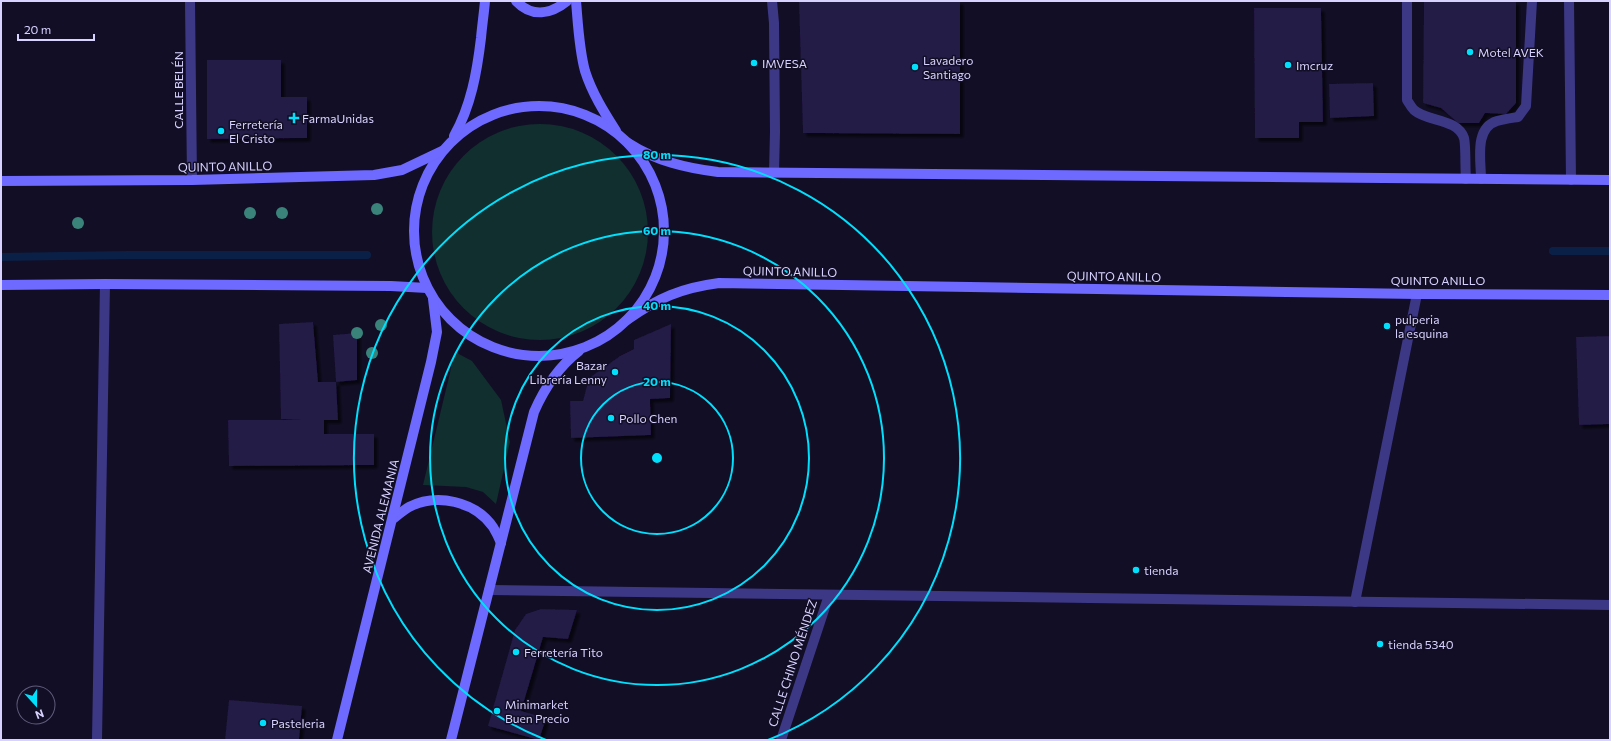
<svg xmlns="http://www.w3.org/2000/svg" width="1611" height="741" viewBox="0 0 1611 741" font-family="Commissioner,sans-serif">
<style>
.green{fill:#112f2e}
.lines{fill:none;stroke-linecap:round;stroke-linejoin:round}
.stream{stroke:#0b2047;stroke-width:8}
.building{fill:#231a46;filter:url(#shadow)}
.service{stroke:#3c3885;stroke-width:10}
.minor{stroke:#3c3885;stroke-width:10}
.secondary{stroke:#6e69ff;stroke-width:10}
.tree{fill:#3a837b}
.ring{fill:none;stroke:#00e0fd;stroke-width:2}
.poi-dot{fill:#00e0fd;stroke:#120e25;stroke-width:1.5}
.labels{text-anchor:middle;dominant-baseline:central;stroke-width:3;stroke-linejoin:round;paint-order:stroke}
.poi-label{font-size:12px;fill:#d8d2ff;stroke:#120e25;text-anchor:start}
.street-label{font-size:12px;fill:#d8d2ff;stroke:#120e25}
.centre{fill:#00e0fd;stroke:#120e25;stroke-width:2}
.ring-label{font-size:12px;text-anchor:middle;font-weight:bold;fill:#00e0fd;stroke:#120e25;stroke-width:3;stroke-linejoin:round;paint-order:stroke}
</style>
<defs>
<filter id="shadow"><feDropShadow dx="3.5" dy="3.5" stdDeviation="1" flood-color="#0009"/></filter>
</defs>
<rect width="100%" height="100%" fill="#120e25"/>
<g class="green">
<circle cx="540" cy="232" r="108"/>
<polygon points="455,352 472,361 501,400 510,442 496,504 483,492 466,487 423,485"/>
</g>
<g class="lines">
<g class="stream">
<polyline points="1553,251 1610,251"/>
<polyline points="1,257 128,255 367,255"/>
</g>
</g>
<g class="building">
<polygon points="799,1 960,1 960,134 803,133"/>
<polygon points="1424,1 1516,1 1516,103 1506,114 1485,113 1479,123 1458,123 1441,108 1423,103"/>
<polygon points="1254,8 1321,8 1323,122 1299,122 1299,138 1255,138"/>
<polygon points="207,60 281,60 281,97 307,97 307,138 207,139"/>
<polygon points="1373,83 1374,116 1330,118 1329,84"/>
<polygon points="313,322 318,382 336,382 338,420 324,420 324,434 374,434 374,465 229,466 228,420 301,420 281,419 279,324"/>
<polygon points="671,324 670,398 650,399 651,435 571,438 570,401 583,401 589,378 620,356 634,349 634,340"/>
<polygon points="357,333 357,380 336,382 333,335"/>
<polygon points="1610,336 1610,424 1579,425 1576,337"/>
<polygon points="541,609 577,610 568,639 543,637 521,711 546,718 539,740 488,726 515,630 526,614"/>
<polygon points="229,700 302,706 299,740 225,740"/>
</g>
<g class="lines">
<g class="service">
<polyline points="772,1 774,23 775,132 774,172"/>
<path d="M 1407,1 L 1407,100 C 1409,103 1411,107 1414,110 C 1427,122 1457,118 1464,138 C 1466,145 1465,170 1466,179"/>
<path d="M 1481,179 C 1481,160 1474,128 1497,121 C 1504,119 1512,118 1518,117 L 1526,106 L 1532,1"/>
</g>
<g class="minor">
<polyline points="190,1 192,180"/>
<polyline points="1569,1 1571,180"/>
<polyline points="489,590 1610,605"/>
<polyline points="1355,602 1417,294"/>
<polyline points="97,740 105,284"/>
<polyline points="781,740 829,595"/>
</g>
<g class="secondary">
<path d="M 516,1 C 532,18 551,14 567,1"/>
<path d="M 576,1 C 578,24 579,49 585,71 C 592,93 604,112 616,131"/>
<circle cx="539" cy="231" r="125"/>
<path d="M 454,136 C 471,106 477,72 481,38 C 482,26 484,13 485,1"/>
<path d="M 628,143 C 656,161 686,168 718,172 L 1610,180"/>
<polyline points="1,181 192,180 374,175 402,170 442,151"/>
<polyline points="1,285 105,284 391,286 427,288"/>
<path d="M 627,320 C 658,298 681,288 719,283 L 1417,294 L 1610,295"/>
<path d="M 394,518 C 399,514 404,510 409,507 C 437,493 475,501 493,527 C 496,532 499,538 501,543"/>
<polyline points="337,740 431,362 437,332 433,299"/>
<path d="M 451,740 L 534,412 C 545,387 558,367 579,351"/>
</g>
</g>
<g class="tree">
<circle cx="377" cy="209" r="6"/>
<circle cx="250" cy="213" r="6"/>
<circle cx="282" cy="213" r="6"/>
<circle cx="78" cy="223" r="6"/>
<circle cx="381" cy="325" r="6"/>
<circle cx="357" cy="333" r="6"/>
<circle cx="372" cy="353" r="6"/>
</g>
<g class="ring">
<circle cx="657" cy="458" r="76"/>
<circle cx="657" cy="458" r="152"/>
<circle cx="657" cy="458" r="227"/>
<path d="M546 740A303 303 0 1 1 768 740"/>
</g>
<g class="poi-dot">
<circle cx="1470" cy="52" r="4"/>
<circle cx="754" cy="63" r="4"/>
<circle cx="1288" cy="65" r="4"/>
<circle cx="915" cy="67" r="4"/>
<path d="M292 112h4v4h4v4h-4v4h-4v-4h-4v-4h4z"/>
<circle cx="221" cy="131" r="4"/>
<circle cx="1387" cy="326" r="4"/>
<circle cx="615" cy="372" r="4"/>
<circle cx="611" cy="418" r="4"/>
<circle cx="1136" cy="570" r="4"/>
<circle cx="1380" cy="644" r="4"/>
<circle cx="516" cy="652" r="4"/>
<circle cx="497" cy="711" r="4"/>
<circle cx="263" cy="723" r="4"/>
</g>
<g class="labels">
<g class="poi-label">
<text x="1478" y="52">Motel AVEK</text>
<text x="923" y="60">Lavadero<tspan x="923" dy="14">Santiago</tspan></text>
<text x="762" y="63">IMVESA</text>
<text x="1296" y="65">Imcruz</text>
<text x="302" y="118">FarmaUnidas</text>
<text x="229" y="124">Ferretería<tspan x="229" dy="14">El Cristo</tspan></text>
<text x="1395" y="319">pulperia<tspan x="1395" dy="14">la esquina</tspan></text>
<text x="607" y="365" text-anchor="end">Bazar<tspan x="607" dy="14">Librería Lenny</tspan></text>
<text x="619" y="418">Pollo Chen</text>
<text x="1144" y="570">tienda</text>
<text x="1388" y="644">tienda 5340</text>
<text x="524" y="652">Ferretería Tito</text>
<text x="505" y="704">Minimarket<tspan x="505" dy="14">Buen Precio</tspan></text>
<text x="271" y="723">Pasteleria</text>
</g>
<g class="street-label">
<text transform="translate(178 90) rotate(-90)">CALLE BELÉN</text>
<text transform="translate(225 166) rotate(-1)">QUINTO ANILLO</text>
<text transform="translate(790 271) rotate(1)">QUINTO ANILLO</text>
<text transform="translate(1114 276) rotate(1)">QUINTO ANILLO</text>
<text x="1438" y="280">QUINTO ANILLO</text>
<text transform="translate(380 516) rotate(-76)">AVENIDA ALEMANIA</text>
<text transform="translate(792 663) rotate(-72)">CALLE CHINO MÉNDEZ</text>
</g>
</g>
<circle cx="657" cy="458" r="6" class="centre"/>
<g class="ring-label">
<text x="657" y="159">80 m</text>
<text x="657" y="235">60 m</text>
<text x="657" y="310">40 m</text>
<text x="657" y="386">20 m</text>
</g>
<rect width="1611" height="741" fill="none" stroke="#d8d2ff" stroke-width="4"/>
<g transform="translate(36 705) rotate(159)"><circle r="19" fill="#120e25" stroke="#615c7c"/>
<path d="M0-3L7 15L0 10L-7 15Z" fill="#00e0fd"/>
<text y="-6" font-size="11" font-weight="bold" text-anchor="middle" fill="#d8d2ff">N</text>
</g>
<path d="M18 34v6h76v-6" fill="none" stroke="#d8d2ff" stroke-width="2"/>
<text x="24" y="34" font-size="12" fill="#d8d2ff" stroke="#120e25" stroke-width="3" paint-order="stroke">20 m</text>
</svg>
